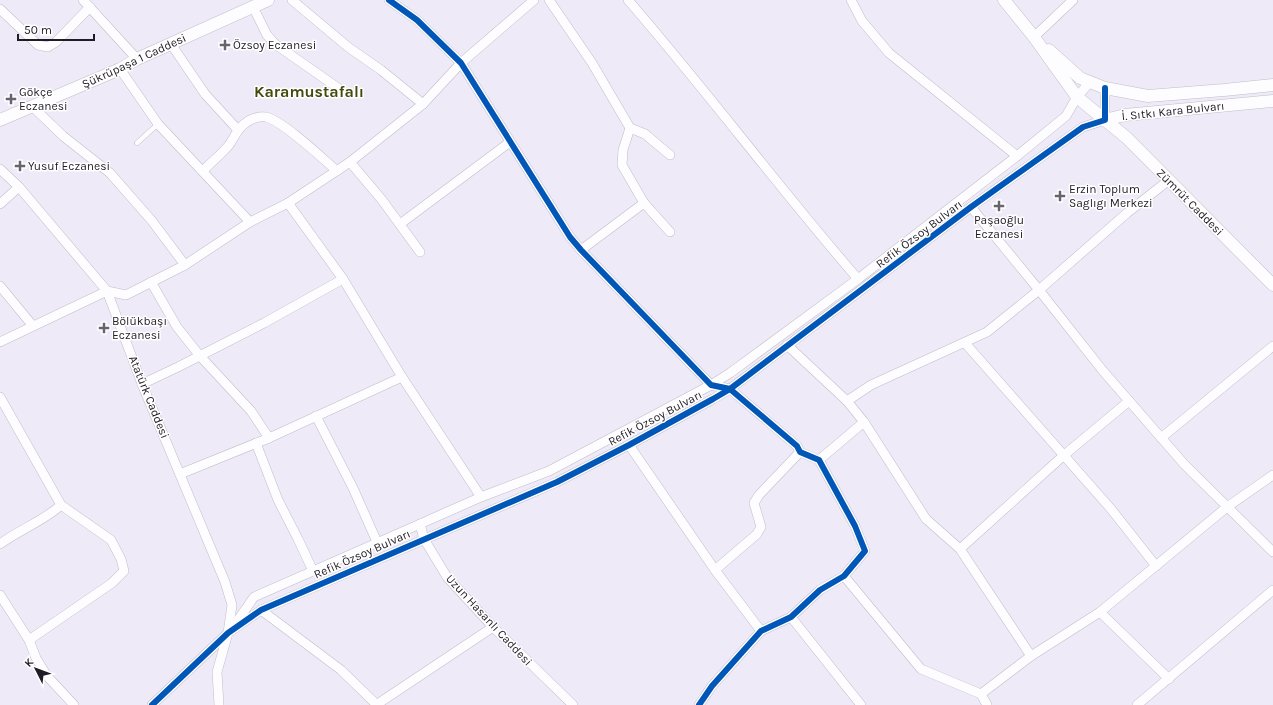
<svg xmlns="http://www.w3.org/2000/svg" width="1273" height="705" viewBox="0 0 1273 705" font-family="Karla,sans-serif">
<style>
.lines{fill:none;stroke-linecap:round;stroke-linejoin:round}
.lane-casing{stroke:#c1bdc8;stroke-width:5.5}
.street-casing{stroke:#c1bdc8;stroke-width:10}
.secondary-casing{stroke:#c1bdc8;stroke-width:13}
.lane{stroke:#fdfcfe;stroke-width:4.5}
.street{stroke:#fdfcfe;stroke-width:9}
.secondary{stroke:#fdfcfe;stroke-width:12}
.cycleway-casing{stroke:#fff;stroke-width:8}
.cycleway{stroke:#0057b8;stroke-width:6}
.poi-dot{fill:#68646f;stroke:#fff;stroke-width:1.5}
.labels{text-anchor:middle;dominant-baseline:central;stroke-width:3;stroke-linejoin:round;paint-order:stroke}
.poi-label{font-size:12px;fill:#201c25;stroke:#fff;text-anchor:start}
.street-label{font-size:12px;fill:#201c25;stroke:#fff}
.district-label{font-size:16px;font-weight:bold;fill:#444a0d;stroke:#fff}
</style>
<rect width="100%" height="100%" fill="#efeaf8"/>
<g class="lines">
<defs>
<polyline id="lane" points="137,143 158,124"/>
<g id="street">
<polyline points="83,0 137,59"/>
<polyline points="292,0 348,47 381,70 423,104"/>
<polyline points="389,0 417,20 461,63 570,237 581,250 711,385 730,389 797,446 800,452 819,460 855,526 865,551 844,576 820,590 791,617 761,631 712,686 699,705"/>
<polyline points="549,0 592,63 630,128 645,134 670,155"/>
<path d="M 628,0 C 707,91 779,188 858,279"/>
<polyline points="851,0 862,21 889,53 1017,156"/>
<polyline points="253,7 267,35 275,44 338,88"/>
<polyline points="0,9 38,45 48,47 56,42 90,7"/>
<polyline points="1034,37 1073,0"/>
<polyline points="171,44 205,94 238,130"/>
<polyline points="120,69 158,124 250,222"/>
<polyline points="33,107 63,136 110,173 152,221 185,265"/>
<polyline points="630,128 623,150 622,165 644,203 670,232"/>
<polyline points="350,162 382,200 420,252"/>
<polyline points="0,169 19,187 107,291 142,384 225,582 232,605 228,633 217,672 219,705"/>
<path d="M 203,171 C 211,162 222,154 229,145 C 234,138 237,130 243,125 C 250,119 257,116 266,117 C 283,121 322,158 337,171"/>
<polyline points="288,203 343,279 402,377 481,497"/>
<polyline points="0,204 19,187"/>
<polyline points="971,207 1039,290 1103,371 1184,464 1273,552"/>
<polyline points="400,224 510,142"/>
<polyline points="581,250 644,203"/>
<polyline points="151,282 177,327 200,356 251,411 269,438"/>
<polyline points="0,286 33,326"/>
<polyline points="0,342 107,291 126,295 185,265 250,222 288,203 350,162 423,104 461,63 534,0"/>
<polyline points="965,343 1111,509 1156,566"/>
<polyline points="787,345 847,401 864,422 926,519 960,549"/>
<polyline points="142,384 178,367 264,323 343,279"/>
<polyline points="0,397 61,505 111,540 121,559 124,571 112,583 29,640"/>
<polyline points="847,401 871,385 987,332 1039,290 1127,213 1169,180"/>
<polyline points="316,416 353,488 377,542"/>
<polyline points="1161,438 1273,346"/>
<polyline points="256,443 278,500 298,539 313,571"/>
<polyline points="629,445 715,570 761,631"/>
<polyline points="819,460 864,422"/>
<polyline points="180,474 269,438 402,377"/>
<polyline points="420,524 424,539 447,577 493,627 573,705"/>
<path d="M 0,544 C 19,530 45,520 61,505"/>
<polyline points="715,570 757,534 761,527 754,503 759,495 800,452"/>
<polyline points="844,576 921,669 981,694 987,705"/>
<polyline points="0,595 29,640 36,658 47,676 74,705"/>
<polyline points="261,610 341,670 377,705"/>
<polyline points="1100,612 1169,679"/>
<polyline points="791,617 861,705"/>
<polyline points="233,627 254,597 420,524 481,497 549,471 711,385 730,373 858,279 1017,156 1066,116 1077,97 1090,82"/>
<polyline points="1031,656 960,549 1063,456 1129,401"/>
<polyline points="981,694 1031,656 1100,612 1227,507 1273,475"/>
<polyline points="152,705 228,633 261,610 557,482 629,445 713,399 730,389 971,207 1083,127 1105,120 1105,88"/>
<polyline points="376,705 493,627"/>
<polyline points="1137,705 1273,590"/>
</g>
<g id="secondary">
<polyline points="1004,0 1034,37 1077,97 1105,120 1125,115 1273,101"/>
<polyline points="1049,50 1080,78 1105,88 1148,96 1224,90 1273,85"/>
<polyline points="0,120 120,69 137,59 268,0"/>
<polyline points="1105,120 1127,138 1273,285"/>
</g>
</defs>
<use href="#lane" class="lane-casing"/>
<use href="#street" class="street-casing"/>
<use href="#secondary" class="secondary-casing"/>
<use href="#lane" class="lane"/>
<use href="#street" class="street"/>
<use href="#secondary" class="secondary"/>
<defs>
<g id="cycleway">
<polyline points="389,0 417,20 461,63 570,237 581,250 711,385 730,389 797,446 800,452 819,460 855,526 865,551 844,576 820,590 791,617 761,631 712,686 699,705"/>
<polyline points="152,705 228,633 261,610 557,482 629,445 713,399 730,389 971,207 1083,127 1105,120 1105,88"/>
</g>
</defs>
<use href="#cycleway" class="cycleway-casing"/>
<use href="#cycleway" class="cycleway"/>
</g>
<g class="poi-dot">
<path d="M223 39h4v4h4v4h-4v4h-4v-4h-4v-4h4z"/>
<path d="M9 93h4v4h4v4h-4v4h-4v-4h-4v-4h4z"/>
<path d="M18 160h4v4h4v4h-4v4h-4v-4h-4v-4h4z"/>
<path d="M1058 190h4v4h4v4h-4v4h-4v-4h-4v-4h4z"/>
<path d="M997 200h4v4h4v4h-4v4h-4v-4h-4v-4h4z"/>
<path d="M102 322h4v4h4v4h-4v4h-4v-4h-4v-4h4z"/>
</g>
<g class="labels">
<g class="poi-label">
<text x="233" y="45">Özsoy Eczanesi</text>
<text x="19" y="92">Gökçe<tspan x="19" dy="14">Eczanesi</tspan></text>
<text x="28" y="166">Yusuf Eczanesi</text>
<text x="1069" y="189">Erzin Toplum<tspan x="1069" dy="14">Saglıgı Merkezi</tspan></text>
<text x="999" y="220" text-anchor="middle">Paşaoğlu<tspan x="999" dy="14">Eczanesi</tspan></text>
<text x="112" y="321">Bölükbaşı<tspan x="112" dy="14">Eczanesi</tspan></text>
</g>
<g class="street-label">
<text transform="translate(134 61) rotate(-25)">Şükrüpaşa 1 Caddesi</text>
<text transform="translate(1173 111) rotate(-6)">İ. Sıtkı Kara Bulvarı</text>
<text transform="translate(1190 202) rotate(45)">Zümrüt Caddesi</text>
<text transform="translate(919 234) rotate(-37)">Refik Özsoy Bulvarı</text>
<text transform="translate(149 397) rotate(68)">Atatürk Caddesi</text>
<text transform="translate(655 418) rotate(-28)">Refik Özsoy Bulvarı</text>
<text transform="translate(362 554) rotate(-24)">Refik Özsoy Bulvarı</text>
<text transform="translate(489 620) rotate(47)">Uzun Hasanlı Caddesi</text>
</g>
<g class="district-label">
<text x="309" y="91">Karamustafalı</text>
</g>
</g>
<g transform="translate(36 669) rotate(312)" stroke="#ffffff" stroke-width="3" paint-order="stroke">
<path d="M0-3L7 15L0 10L-7 15Z" fill="#201c25"/>
<text y="-6" font-size="11" font-weight="bold" text-anchor="middle" fill="#201c25">K</text>
</g>
<path d="M18 34v6h76v-6" fill="none" stroke="#201c25" stroke-width="2"/>
<text x="24" y="34" font-size="12" fill="#201c25" stroke="#ffffff" stroke-width="3" paint-order="stroke">50 m</text>
</svg>
